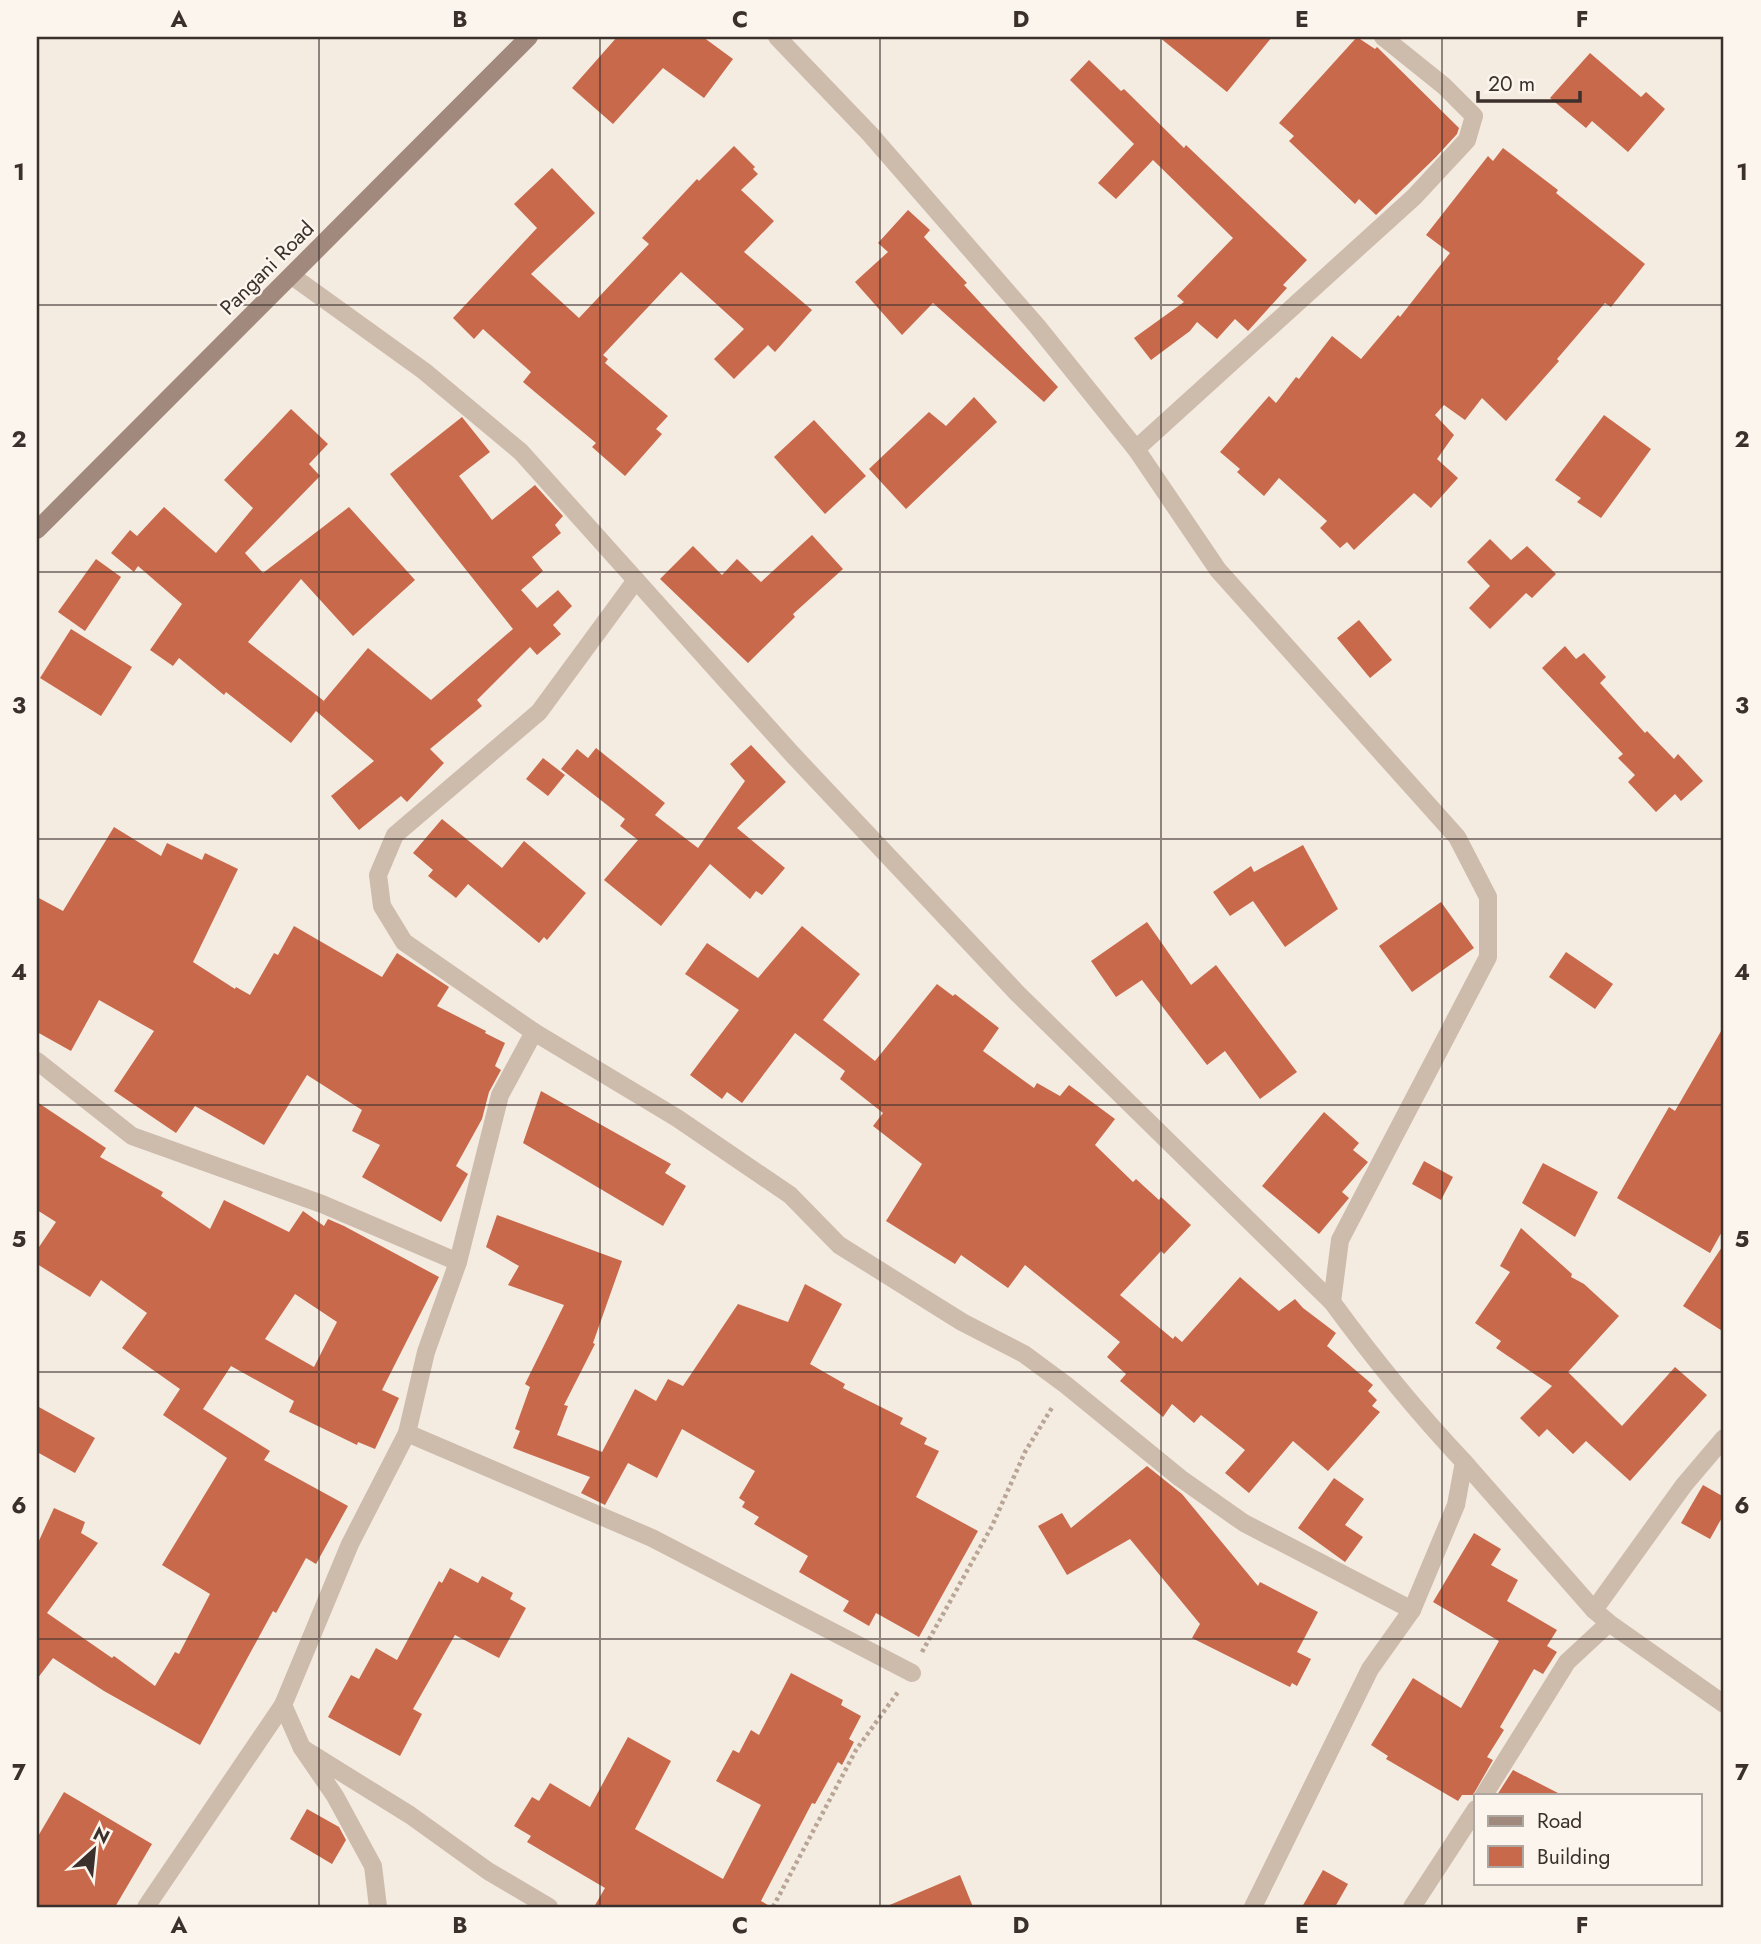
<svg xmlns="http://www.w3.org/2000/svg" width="1761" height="1944" viewBox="0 0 1761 1944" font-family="Jost,sans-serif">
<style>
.building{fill:#c8694b;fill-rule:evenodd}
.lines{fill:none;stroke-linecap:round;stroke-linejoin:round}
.path{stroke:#b9a596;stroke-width:4.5;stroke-dasharray:3.5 3.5;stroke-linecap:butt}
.minor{stroke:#cdbbac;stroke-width:18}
.secondary{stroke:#a18a7d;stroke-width:18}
.grid{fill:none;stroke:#3b302b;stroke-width:2;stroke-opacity:0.55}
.labels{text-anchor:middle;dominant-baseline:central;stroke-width:5;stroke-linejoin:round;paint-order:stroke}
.street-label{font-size:21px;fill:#3b302b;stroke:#fbf5ee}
.neatline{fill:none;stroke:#3b302b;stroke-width:2.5}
.grid-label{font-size:23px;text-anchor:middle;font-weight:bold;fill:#3b302b}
</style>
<rect width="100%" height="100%" fill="#f4ebe1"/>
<g class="building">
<polygon points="617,37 703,37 733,59 704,98 663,68 613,124 572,88"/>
<polygon points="1159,37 1272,37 1227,92"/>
<polygon points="1357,37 1375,49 1377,47 1459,128 1457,134 1436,157 1376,215 1359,199 1355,204 1289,141 1294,136 1279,123"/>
<polygon points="1590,53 1641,97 1646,92 1665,109 1628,152 1592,121 1586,128 1550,98"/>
<polygon points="1089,60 1121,91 1124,89 1184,148 1186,145 1307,260 1283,285 1287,288 1248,331 1235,319 1217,339 1197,322 1190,331 1151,360 1134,338 1184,302 1177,296 1233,238 1153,160 1116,199 1098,183 1134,144 1070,80"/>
<polygon points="734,146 755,167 753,169 758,174 741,190 774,221 744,252 812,310 775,352 768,345 734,379 714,359 744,329 681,272 603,355 608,359 605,363 668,416 656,429 662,434 625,476 592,447 596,443 523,382 531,372 483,329 474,339 453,318 537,228 514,204 552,168 595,213 531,274 579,318 649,244 642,238 697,179 699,181"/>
<polygon points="1503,148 1558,190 1556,193 1645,264 1611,307 1605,303 1557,359 1559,361 1506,421 1482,398 1465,420 1444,405 1435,415 1454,435 1437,459 1458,478 1431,508 1414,493 1354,550 1347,542 1340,548 1320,528 1327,521 1279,478 1264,496 1237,472 1240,469 1220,452 1269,396 1276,403 1296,377 1299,379 1332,336 1361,359 1398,315 1400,317 1450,253 1426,235 1488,156 1493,161"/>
<polygon points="908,210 930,230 924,237 967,283 964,285 1058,387 1044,402 933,303 902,335 855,282 888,252 878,243"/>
<polygon points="974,397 997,422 906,509 869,469 929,412 946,426"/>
<polygon points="291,409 328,444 309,464 320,476 245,553 263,573 349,507 415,580 353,636 301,579 248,642 324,701 322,703 368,648 431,700 513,629 390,474 462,417 490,452 459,476 492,520 535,485 563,516 555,525 561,533 532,557 543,571 521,590 537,608 558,590 572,606 553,625 561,634 537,655 530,647 477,700 482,706 430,749 444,763 407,802 401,796 359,830 331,796 374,761 316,711 291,743 226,692 224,695 179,658 173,666 150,650 182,604 138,566 134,572 111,553 130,530 137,536 164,507 216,553 253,508 224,480"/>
<polygon points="1604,415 1651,449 1601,518 1577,502 1581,498 1555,480"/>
<polygon points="814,420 866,476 825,514 774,457"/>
<polygon points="812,535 843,569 793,614 795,617 748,663 660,579 693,546 722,575 737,559 761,582"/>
<polygon points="1490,539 1511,560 1527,546 1556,574 1532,598 1526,593 1490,629 1469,608 1490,586 1467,562"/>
<polygon points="96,559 121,577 85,631 58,612"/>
<polygon points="1359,620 1392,660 1370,678 1337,638"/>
<polygon points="71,629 132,667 101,716 40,678"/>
<polygon points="1565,646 1576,659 1584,653 1606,677 1600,683 1645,733 1647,731 1674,759 1678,754 1703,781 1681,801 1675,794 1656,812 1628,782 1635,775 1618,758 1623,754 1542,668"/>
<polygon points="751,745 786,782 737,828 785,868 762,895 756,891 750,899 710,864 661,926 604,880 638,840 620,826 625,819 561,769 577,749 588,758 596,748 665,803 655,815 698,848 745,781 730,764"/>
<polygon points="543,758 565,775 548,796 526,779"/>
<polygon points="442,819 502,868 524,841 586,893 547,940 544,937 539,943 468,884 456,898 428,876 433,870 413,853"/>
<polygon points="114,827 161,856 167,843 202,860 205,853 238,869 193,962 235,989 236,987 250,995 274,953 278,955 294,926 382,977 397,953 449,987 437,1006 486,1031 485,1033 505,1043 495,1066 501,1070 489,1092 482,1119 456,1166 468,1174 441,1222 362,1177 380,1145 352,1131 362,1110 307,1075 264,1145 195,1106 176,1133 114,1091 154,1031 99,1000 71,1051 37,1032 37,897 63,911"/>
<polygon points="1303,845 1338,909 1285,947 1253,901 1230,916 1213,892 1251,866 1254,872"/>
<polygon points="1441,902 1474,948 1412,992 1379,946"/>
<polygon points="1147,922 1191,985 1216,965 1297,1072 1260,1099 1225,1051 1207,1065 1142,980 1116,997 1091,961"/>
<polygon points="802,926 860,974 823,1020 875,1061 937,984 953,996 955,994 999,1028 983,1051 1034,1088 1037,1083 1060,1096 1069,1085 1115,1119 1095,1145 1133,1182 1136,1179 1159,1200 1161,1197 1191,1225 1164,1254 1161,1251 1120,1295 1173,1339 1175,1336 1182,1342 1240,1277 1279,1311 1295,1299 1303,1308 1336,1333 1327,1346 1373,1385 1368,1391 1377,1400 1372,1406 1380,1412 1328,1471 1293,1441 1249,1493 1225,1473 1245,1450 1201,1415 1194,1423 1172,1404 1163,1417 1120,1381 1126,1374 1107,1357 1120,1342 1025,1265 1008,1288 961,1255 955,1264 886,1221 922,1164 873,1126 883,1113 840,1079 845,1071 795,1033 742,1103 727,1092 722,1099 690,1075 739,1010 685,974 707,943 758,978"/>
<polygon points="1566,952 1613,984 1595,1009 1549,977"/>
<polygon points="1724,1026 1724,1228 1710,1253 1617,1198 1669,1107 1675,1111"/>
<polygon points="541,1091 671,1164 665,1173 686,1186 663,1226 523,1143"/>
<path d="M 37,1102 L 106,1148 L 100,1157 L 163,1192 L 161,1196 L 210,1229 L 224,1200 L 289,1232 L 303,1211 L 324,1226 L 328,1219 L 344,1226 L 439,1277 L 382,1390 L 399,1398 L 375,1449 L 358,1442 L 357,1445 L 289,1412 L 294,1401 L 231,1366 L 203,1409 L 270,1451 L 264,1460 L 348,1506 L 316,1564 L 306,1558 L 276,1613 L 273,1611 L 200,1745 L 104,1691 L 53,1658 L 37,1679 L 37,1545 L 54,1508 L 85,1522 L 81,1533 L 98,1543 L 47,1613 L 112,1658 L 114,1656 L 155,1686 L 175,1652 L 179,1654 L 210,1594 L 162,1565 L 227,1458 L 163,1415 L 180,1389 L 122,1348 L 147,1313 L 101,1280 L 90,1297 L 37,1264 L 37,1250 L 56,1222 L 37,1210 ZM 295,1294 L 337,1322 L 314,1367 L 265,1339 Z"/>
<polygon points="1324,1112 1359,1143 1353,1150 1368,1162 1342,1192 1349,1198 1319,1234 1262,1186"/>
<polygon points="1424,1161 1453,1177 1441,1200 1412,1184"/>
<polygon points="1543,1163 1598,1192 1575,1237 1522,1203"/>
<polygon points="497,1215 622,1261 593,1343 595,1344 564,1405 568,1406 557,1435 602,1452 635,1389 656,1401 668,1379 683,1386 738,1304 788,1322 805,1284 842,1304 810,1364 845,1384 843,1388 903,1418 900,1424 927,1438 924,1444 939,1451 916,1497 978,1531 919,1637 876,1613 869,1626 843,1611 849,1601 799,1572 808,1556 754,1524 759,1517 742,1507 745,1502 739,1498 755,1471 682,1429 657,1478 628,1463 605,1505 581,1493 590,1477 513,1448 520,1431 515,1429 530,1387 525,1384 564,1305 508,1285 519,1266 486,1247"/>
<polygon points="1521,1228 1572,1274 1571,1277 1584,1284 1619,1316 1568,1372 1622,1426 1675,1367 1707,1395 1630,1481 1586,1441 1573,1454 1547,1429 1539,1437 1520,1418 1552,1386 1496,1348 1501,1341 1475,1323 1510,1272 1500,1266"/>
<polygon points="1724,1244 1724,1332 1683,1306"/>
<polygon points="37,1406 95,1438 75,1473 37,1452"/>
<polygon points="1147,1466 1182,1494 1258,1586 1260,1582 1318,1612 1297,1652 1311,1659 1297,1686 1292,1683 1290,1687 1192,1638 1200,1624 1130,1539 1067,1575 1038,1526 1062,1513 1071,1528"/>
<polygon points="1334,1478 1364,1499 1345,1525 1363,1537 1345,1562 1298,1528"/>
<polygon points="1703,1485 1724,1497 1724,1514 1710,1539 1681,1523"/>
<polygon points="1474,1533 1501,1549 1491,1565 1518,1580 1507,1601 1557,1630 1547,1646 1557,1652 1543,1674 1534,1669 1500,1727 1504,1730 1487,1757 1493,1760 1473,1795 1462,1795 1458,1801 1386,1759 1388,1756 1371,1745 1413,1678 1461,1708 1499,1641 1433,1602"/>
<polygon points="450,1568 478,1583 482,1576 513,1593 510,1599 526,1608 499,1658 455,1635 413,1709 422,1714 400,1756 328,1717 351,1675 359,1679 376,1648 397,1660 439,1581 442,1583"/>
<polygon points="791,1673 843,1700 841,1705 861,1716 849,1739 854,1742 842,1765 838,1762 815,1804 812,1803 761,1901 771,1907 594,1907 605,1888 527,1842 531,1836 514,1826 532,1797 539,1801 550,1783 590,1807 628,1737 671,1761 635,1829 723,1879 761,1805 716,1781 733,1750 739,1753 751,1730 759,1735"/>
<polygon points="1513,1770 1562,1795 1497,1795"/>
<polygon points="64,1792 152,1844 115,1907 37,1907 37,1838"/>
<polygon points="307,1809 339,1827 346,1840 332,1864 290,1839"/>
<polygon points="1323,1870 1348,1884 1335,1907 1302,1907"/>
<polygon points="960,1875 973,1907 885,1907"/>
</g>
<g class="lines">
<g class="path">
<polyline points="922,1652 992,1526 1025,1452 1053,1406"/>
<polyline points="773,1907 856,1750 898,1692"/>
</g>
<g class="minor">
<path d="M 777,37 L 870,134 L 1037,326 L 1136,449 L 1218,570 L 1457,837 L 1488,897 L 1488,957 L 1340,1240 L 1332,1302 C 1373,1358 1416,1411 1464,1462 L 1456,1505 L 1412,1610 L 1370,1669 L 1253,1907"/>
<polyline points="292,276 424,371 521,452 793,755 1018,994 1332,1302"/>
<polyline points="1136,449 1414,197 1467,140 1474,116 1444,86 1383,37"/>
<polyline points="636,580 539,712 395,835 378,875 382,906 404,942 534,1032 677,1118 790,1195 839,1245 962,1322 1024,1354 1066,1385 1180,1478 1244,1523 1412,1610"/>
<polyline points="37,1061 132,1136 322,1204 458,1262"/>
<polyline points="407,1433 652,1538 912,1673"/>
<polyline points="1464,1462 1594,1610 1609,1623 1724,1704"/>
<polyline points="1594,1610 1684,1485 1724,1438"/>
<polyline points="283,1705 302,1748 335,1796 373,1866 378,1907"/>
<polyline points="302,1748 410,1815 488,1871 549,1907"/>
<polyline points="1484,1795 1567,1662 1609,1623"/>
<polyline points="146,1907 283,1705 350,1544 407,1433 426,1352 458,1262 500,1095 534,1032"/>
<polyline points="1412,1907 1476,1809"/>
</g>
<polyline class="secondary" points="37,530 529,37"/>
</g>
<path class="grid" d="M 319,37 L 319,1907M 600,37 L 600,1907M 880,37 L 880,1907M 1161,37 L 1161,1907M 1442,37 L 1442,1907M 37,305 L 1724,305M 37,572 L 1724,572M 37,839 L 1724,839M 37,1105 L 1724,1105M 37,1372 L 1724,1372M 37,1639 L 1724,1639"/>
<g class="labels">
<g class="street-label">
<text transform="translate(267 268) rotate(-45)">Pangani Road</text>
</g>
</g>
<rect width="1761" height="1944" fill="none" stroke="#fbf5ee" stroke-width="77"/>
<rect x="1474" y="1794" width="228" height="91" fill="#fbf5ee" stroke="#aea6a0" stroke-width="2"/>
<rect x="1488" y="1816" width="35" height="10" fill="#a18a7d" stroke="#aea6a0" stroke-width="2"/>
<text x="1537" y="1828" font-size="21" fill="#3b302b">Road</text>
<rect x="1488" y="1846" width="35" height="21" fill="#c8694b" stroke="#aea6a0" stroke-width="2"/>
<text x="1537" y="1864" font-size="21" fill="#3b302b">Building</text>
<g transform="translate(94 1850) rotate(27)" stroke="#fbf5ee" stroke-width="5" paint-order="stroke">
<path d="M0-5L12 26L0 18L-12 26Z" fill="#3b302b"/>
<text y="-10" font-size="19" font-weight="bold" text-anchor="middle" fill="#3b302b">N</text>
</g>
<path d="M1478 91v10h102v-10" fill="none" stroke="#3b302b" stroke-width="3.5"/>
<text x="1488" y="91" font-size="21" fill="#3b302b" stroke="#fbf5ee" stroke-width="5" paint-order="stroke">20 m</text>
<rect x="38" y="38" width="1684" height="1868" class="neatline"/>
<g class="grid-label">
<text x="179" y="27">A</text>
<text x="460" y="27">B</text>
<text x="740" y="27">C</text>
<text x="1021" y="27">D</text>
<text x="1302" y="27">E</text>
<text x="1582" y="27">F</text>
<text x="19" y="180">1</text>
<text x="1742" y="180">1</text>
<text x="19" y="447">2</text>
<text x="1742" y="447">2</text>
<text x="19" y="713">3</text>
<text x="1742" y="713">3</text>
<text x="19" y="980">4</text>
<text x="1742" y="980">4</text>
<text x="19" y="1247">5</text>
<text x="1742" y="1247">5</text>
<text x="19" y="1513">6</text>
<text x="1742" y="1513">6</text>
<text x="19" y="1780">7</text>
<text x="1742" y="1780">7</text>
<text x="179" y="1933">A</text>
<text x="460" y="1933">B</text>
<text x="740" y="1933">C</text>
<text x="1021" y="1933">D</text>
<text x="1302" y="1933">E</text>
<text x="1582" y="1933">F</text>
</g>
</svg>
